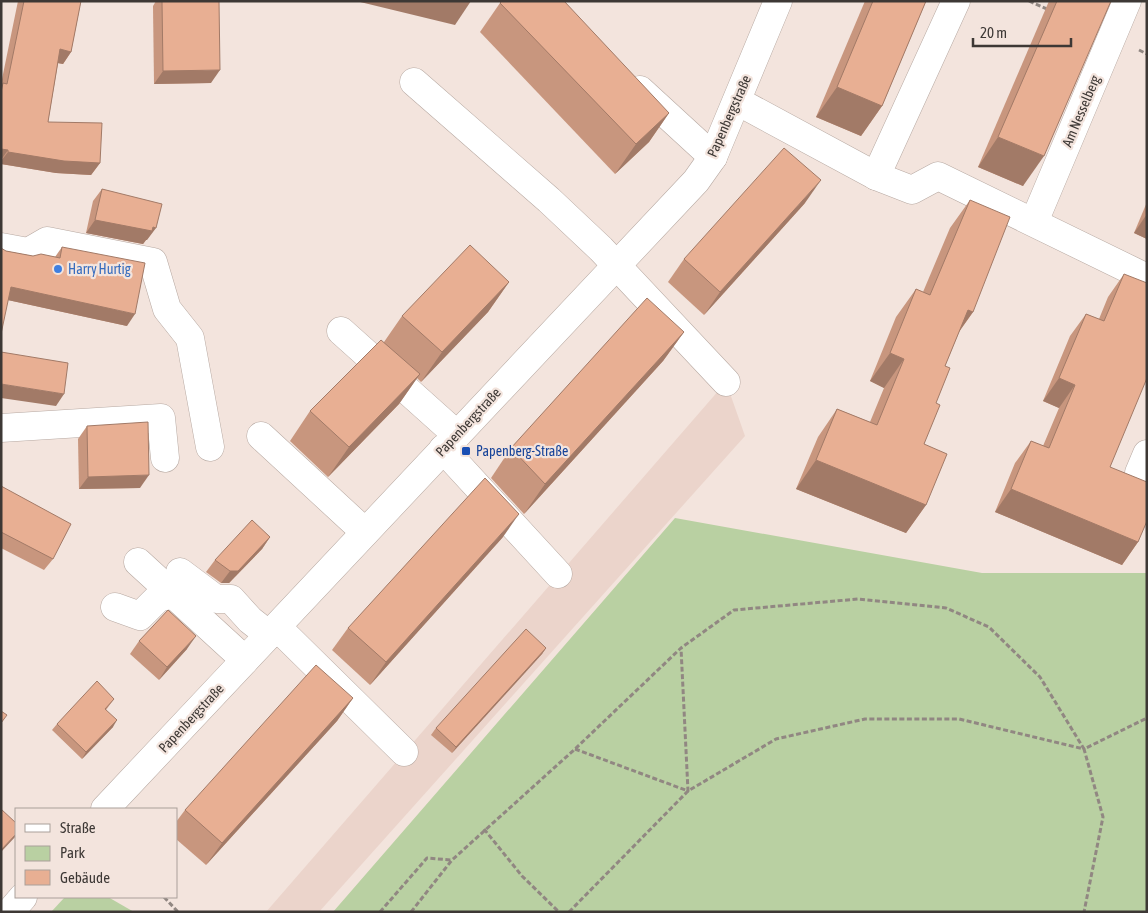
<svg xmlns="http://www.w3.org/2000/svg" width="1148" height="913" viewBox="0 0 1148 913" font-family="'Asap Condensed',sans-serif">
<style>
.built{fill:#ebd4cb}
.green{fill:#b9d0a2}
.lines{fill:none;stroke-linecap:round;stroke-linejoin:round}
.minor-casing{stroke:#b7a9a2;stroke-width:29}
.path{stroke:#918782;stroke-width:3;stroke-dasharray:5 2.5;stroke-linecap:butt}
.minor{stroke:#fff;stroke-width:28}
.wall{fill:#c8967e}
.shaded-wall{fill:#a27a67}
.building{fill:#e8af93;stroke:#a27a67}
.shop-dot{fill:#3f7fe0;stroke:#f3e4dd;stroke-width:2}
.transit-dot{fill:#1a4fb4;stroke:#f3e4dd;stroke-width:2}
.labels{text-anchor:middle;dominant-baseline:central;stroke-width:4.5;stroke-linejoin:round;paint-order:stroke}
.street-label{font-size:14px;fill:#3d3835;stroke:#f3e4dd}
.shop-label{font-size:14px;fill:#366cbe;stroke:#f3e4dd;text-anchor:start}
.transit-label{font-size:14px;fill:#164399;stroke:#f3e4dd;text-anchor:start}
</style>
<rect width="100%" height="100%" fill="#f3e4dd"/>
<polygon class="built" points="726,382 745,436 319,912 266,912"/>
<g class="green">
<polygon points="675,518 982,573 1147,573 1147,912 333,912"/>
<polygon points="65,897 108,897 134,912 51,912"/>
</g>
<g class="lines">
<defs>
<g id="minor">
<polyline points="414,82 549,200 601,249 726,382"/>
<polyline points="640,90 713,157"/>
<polyline points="737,101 876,176 912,190 938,176 1147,278"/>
<polyline points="876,176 956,1"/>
<polyline points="1034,222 1127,1"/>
<polyline points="1,247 28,252 47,241 153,262 167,309 190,338 210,447"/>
<polyline points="341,331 456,434"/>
<polyline points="1,428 161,418 165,458"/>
<polyline points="261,436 365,532"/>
<polyline points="443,449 558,574"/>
<polyline points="1139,473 1147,454"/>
<polyline points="138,562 245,660"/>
<polyline points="180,572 216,599 231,599 250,620 269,635"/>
<polyline points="115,607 140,616 158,598 174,594"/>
<polyline points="277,627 404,752"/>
<polyline points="105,809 696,181 713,157 778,1"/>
<polyline points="10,912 23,897"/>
</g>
</defs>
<use href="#minor" class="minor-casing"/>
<g class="path">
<polyline points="1029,1 1049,10"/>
<polyline points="1139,50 1147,54"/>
<polyline points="575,749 688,791 681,648"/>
<polyline points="484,829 522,876 559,912"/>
<polyline points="164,897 178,912"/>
<polyline points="380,912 427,858 451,860"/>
<polyline points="411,912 452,860 575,749 681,648 734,610 858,599 946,608 989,627 1040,677 1084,749 1147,718"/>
<polyline points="569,912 688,791 776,739 865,719 959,719 1084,749 1103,817 1084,912"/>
</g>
<use href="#minor" class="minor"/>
</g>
<g class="wall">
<polygon points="18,1 81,1 71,52 63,64 58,63 48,122 100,163 91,175 56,173 1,164 1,84"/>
<polygon points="156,1 162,1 211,83 154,84 153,6"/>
<polygon points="865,1 926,1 882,106 861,136 816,117"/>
<polygon points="1049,1 1111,1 1023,186 978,167"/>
<polygon points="500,3 669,113 649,142 615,174 480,32"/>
<polygon points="102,189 147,240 146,240 143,244 86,233 93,201"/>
<polygon points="970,200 973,312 959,332 945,366 924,444 926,505 906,533 796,489 818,437 837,409 870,422 884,388 870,381 896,317 916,289 923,292 950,228"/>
<polygon points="1147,202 1147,239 1134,233"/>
<polygon points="805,203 704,315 668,282 684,259"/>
<polygon points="62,247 127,326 8,300 6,251 33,256 55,257"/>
<polygon points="1124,274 1110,467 1138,542 1122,565 995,512 1015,463 1031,441 1043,446 1059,408 1043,401 1070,336 1086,314 1099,319 1108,297"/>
<polygon points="509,282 488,312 421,382 417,378 399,404 328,477 290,441 310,411 384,342 402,316"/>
<polygon points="684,332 663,361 524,514 491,478 511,448"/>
<polygon points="87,426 140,488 79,489 78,439"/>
<polygon points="1,486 53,559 44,570 1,548"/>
<polygon points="270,537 262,549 229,583 221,583 206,572 215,560"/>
<polygon points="503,537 370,685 332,650 348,628"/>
<polygon points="139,641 187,649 159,680 130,654"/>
<polygon points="546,648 542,654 452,753 431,735 436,728"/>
<polygon points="353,698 337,721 206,865 176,839 176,822 185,810"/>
<polygon points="114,699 106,710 113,727 82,759 52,730 57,724"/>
</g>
<g class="shaded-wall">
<polygon points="356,1 471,1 455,25"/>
<polygon points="60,49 71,52 63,64 52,62"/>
<polygon points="220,70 211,83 154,84 163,71"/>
<polygon points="837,87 882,106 861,136 816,117"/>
<polygon points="669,113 649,142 615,174 636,144"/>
<polygon points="998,137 1044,156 1023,186 978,167"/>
<polygon points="1,149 8,150 1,160"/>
<polygon points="8,152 100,163 91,175 56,173 1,164 1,161"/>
<polygon points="821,180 805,203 704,315 720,292"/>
<polygon points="1147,214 1147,239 1134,233"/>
<polygon points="95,220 153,227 156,228 147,240 146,240 143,244 86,233"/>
<polygon points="509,282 488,312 421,382 442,352"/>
<polygon points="11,287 135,314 127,326 3,299"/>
<polygon points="968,310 973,312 953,340"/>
<polygon points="684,332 663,361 524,514 545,484"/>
<polygon points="890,353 904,359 884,388 870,381"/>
<polygon points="420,374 399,404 328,477 349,447"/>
<polygon points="1059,378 1075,385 1059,408 1043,401"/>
<polygon points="1,384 64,394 56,406 1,398"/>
<polygon points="816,460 926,505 906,533 796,489"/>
<polygon points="149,475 140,488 79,489 88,477"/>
<polygon points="1011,489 1138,542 1122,565 995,512"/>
<polygon points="519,514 503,537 370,685 386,662"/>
<polygon points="270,537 262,549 229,583 221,583 230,571"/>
<polygon points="196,636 187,649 159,680 167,667"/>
<polygon points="546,648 542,654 452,753 456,747"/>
<polygon points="353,698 337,721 206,865 222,843"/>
<polygon points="117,720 113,727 82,759 86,752"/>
<polygon points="16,834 16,836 1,852 1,850"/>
</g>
<g class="building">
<polygon points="24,1 81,1 71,52 60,49 48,122 102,123 100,163 64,161 8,152 8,150 1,149 1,92 3,83 7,84"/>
<polygon points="162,1 219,1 220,70 163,71"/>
<polygon points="502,1 564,1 669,113 636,144 500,3"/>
<polygon points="873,1 926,1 882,106 837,87"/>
<polygon points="1057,1 1111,1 1044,156 998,137"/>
<polygon points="784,148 821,180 720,292 684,259"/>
<polygon points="102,189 162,204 156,228 153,227 152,231 95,220"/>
<polygon points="970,200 1010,217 973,312 968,310 945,366 950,368 936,403 940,405 924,444 947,454 926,505 816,460 837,409 877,425 904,359 890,353 916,289 930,295"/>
<polygon points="470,245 509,282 442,352 402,316"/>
<polygon points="62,247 145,263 135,314 11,287 1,334 1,248 6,251 33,256 41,254 60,258"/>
<polygon points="1124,274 1147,283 1147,378 1110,467 1147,482 1147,521 1138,542 1011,489 1031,441 1049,448 1075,385 1059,378 1086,314 1104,321"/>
<polygon points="647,298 684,332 545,484 511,448"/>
<polygon points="381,340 420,374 349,447 310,411"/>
<polygon points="1,352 68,363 64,394 1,384"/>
<polygon points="148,422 149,475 88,477 87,426"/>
<polygon points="485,478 519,514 386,662 348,628"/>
<polygon points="1,486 71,524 53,559 1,532"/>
<polygon points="252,520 270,537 238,571 230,571 215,560"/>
<polygon points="168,610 196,636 167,667 139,641"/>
<polygon points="526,629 546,648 456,747 436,728"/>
<polygon points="316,665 353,698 222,843 185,810"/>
<polygon points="97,681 114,699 105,709 117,720 86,752 57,724"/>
<polygon points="1,711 7,715 1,723"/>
<polygon points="1,809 16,823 16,834 1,850"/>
</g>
<circle class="shop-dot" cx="58" cy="269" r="5"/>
<rect class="transit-dot" x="461" y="446" width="10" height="10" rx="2.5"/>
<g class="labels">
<g class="street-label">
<text transform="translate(1081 111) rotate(-67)">Am Nesselberg</text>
<text transform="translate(729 116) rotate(-66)">Papenbergstraße</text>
<text transform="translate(468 422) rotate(-47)">Papenbergstraße</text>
<text transform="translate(191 718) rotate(-47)">Papenbergstraße</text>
</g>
<g class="shop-label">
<text x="68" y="269">Harry Hurtig</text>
</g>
<g class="transit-label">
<text x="476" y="451">Papenberg-Straße</text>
</g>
</g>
<rect width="1148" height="913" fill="none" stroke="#3d3835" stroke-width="5"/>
<rect x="15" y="808" width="162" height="90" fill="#f3e4dd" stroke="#aa9f9a"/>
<rect x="25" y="824" width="25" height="8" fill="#ffffff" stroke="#aa9f9a"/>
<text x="60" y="833" font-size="15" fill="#3d3835">Straße</text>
<rect x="25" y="846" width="25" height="15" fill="#b9d0a2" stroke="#aa9f9a"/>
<text x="60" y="858" font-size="15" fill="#3d3835">Park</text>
<rect x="25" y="870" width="25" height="15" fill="#e8af93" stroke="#aa9f9a"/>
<text x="60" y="883" font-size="15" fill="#3d3835">Gebäude</text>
<path d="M973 38v8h98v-8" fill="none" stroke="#3d3835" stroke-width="2.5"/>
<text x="980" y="38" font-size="15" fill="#3d3835" stroke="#f3e4dd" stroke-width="4" paint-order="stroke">20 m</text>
</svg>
